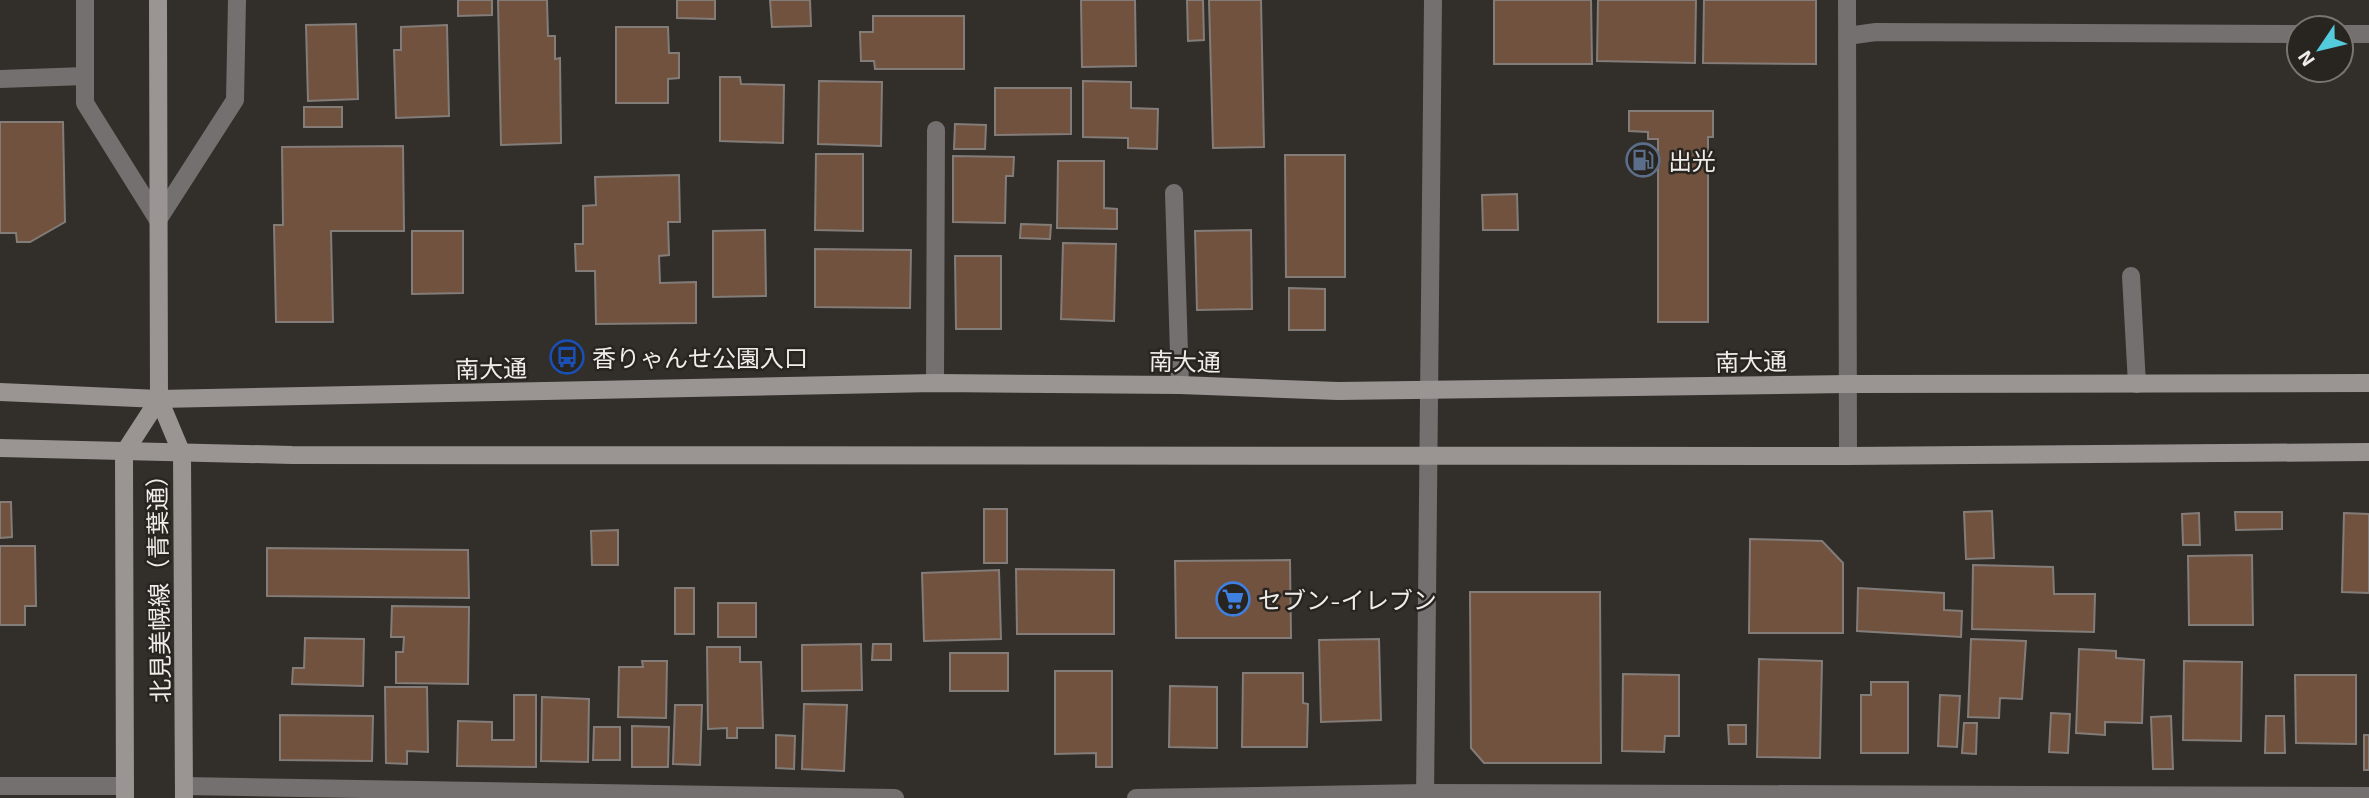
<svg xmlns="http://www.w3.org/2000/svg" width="2369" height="798" viewBox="0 0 2369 798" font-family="'Exo 2','Noto Sans JP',sans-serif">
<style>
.building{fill:#70523f;stroke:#837c78;stroke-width:2}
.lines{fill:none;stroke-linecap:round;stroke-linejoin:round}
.lane{stroke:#73706f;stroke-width:18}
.street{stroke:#73706f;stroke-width:18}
.secondary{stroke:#9a9493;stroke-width:18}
.labels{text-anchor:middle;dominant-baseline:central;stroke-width:5;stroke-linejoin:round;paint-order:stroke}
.poi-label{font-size:24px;fill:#efece9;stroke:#282420;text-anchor:start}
.street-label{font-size:24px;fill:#efece9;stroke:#282420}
</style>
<rect width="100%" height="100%" fill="#322e2a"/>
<g class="building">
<polygon points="458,0 492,0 492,15 458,16"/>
<polygon points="498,0 547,0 548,36 555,36 555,59 560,58 561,143 501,145"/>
<polygon points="677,0 715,0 715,19 677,18"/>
<polygon points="770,0 810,0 811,26 772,27"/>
<polygon points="1081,0 1135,0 1136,66 1082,67"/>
<polygon points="1187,0 1203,0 1204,40 1188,41"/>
<polygon points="1209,0 1261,0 1264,147 1213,148"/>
<polygon points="1494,0 1591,0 1592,64 1494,64"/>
<polygon points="1598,0 1696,0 1695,63 1597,61"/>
<polygon points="1704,0 1816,0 1816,64 1703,63"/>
<polygon points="873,16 964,16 964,69 875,69 874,61 861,61 860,32 873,32"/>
<polygon points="356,24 358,99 308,101 306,25"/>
<polygon points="447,25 449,116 396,118 394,50 401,50 401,27"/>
<polygon points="616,27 668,27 669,53 679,53 679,78 668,79 668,103 616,103"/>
<polygon points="720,77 740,77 741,84 784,85 783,143 720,141"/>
<polygon points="819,81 882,82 881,146 818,144"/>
<polygon points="1083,81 1131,82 1131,108 1158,109 1157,149 1128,148 1128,138 1083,137"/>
<polygon points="995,88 1071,88 1071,134 995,135"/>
<rect x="304" y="107" width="38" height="20"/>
<polygon points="1629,111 1713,111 1713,137 1708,137 1708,322 1658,322 1658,139 1648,139 1648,132 1629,131"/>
<polygon points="0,122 63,122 65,222 30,242 17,242 16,233 0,233"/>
<polygon points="955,124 986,125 985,149 954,149"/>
<polygon points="403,146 404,231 331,231 333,322 276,322 274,225 283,225 282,147"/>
<polygon points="816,154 863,154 863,231 815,230"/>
<polygon points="1285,155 1345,155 1345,277 1286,277"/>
<polygon points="953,156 1014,157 1013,176 1006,176 1005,223 953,222"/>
<polygon points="1058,161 1104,161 1104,208 1117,209 1117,229 1057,228"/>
<polygon points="679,175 680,222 668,222 669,255 659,256 660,283 696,282 696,323 596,324 595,271 576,271 575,244 583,244 583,206 596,205 595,177"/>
<polygon points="1517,194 1518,230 1483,230 1482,195"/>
<polygon points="1021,224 1051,225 1050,239 1020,238"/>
<polygon points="765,230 766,296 713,297 713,231"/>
<polygon points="1251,230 1252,309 1197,310 1195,231"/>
<polygon points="412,231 463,231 463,293 412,294"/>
<polygon points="1063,243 1116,244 1114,321 1061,319"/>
<polygon points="815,249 911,250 910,308 815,307"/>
<polygon points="955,256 1001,256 1001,329 956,329"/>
<polygon points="1289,288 1325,289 1325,330 1289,330"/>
<polygon points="0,502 11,502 12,537 0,538"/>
<rect x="984" y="509" width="23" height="54"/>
<polygon points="1992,511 1994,558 1966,559 1964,512"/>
<polygon points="2235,512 2282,512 2282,529 2236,530"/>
<polygon points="2199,513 2200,545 2183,545 2182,514"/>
<polygon points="2344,513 2369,514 2369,593 2342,592"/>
<polygon points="618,530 618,565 592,565 591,531"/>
<polygon points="1750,539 1822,541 1843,563 1843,633 1749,633"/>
<polygon points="0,546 35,546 36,606 25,606 25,625 0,625"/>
<polygon points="267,548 468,550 469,598 267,596"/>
<polygon points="2252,555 2253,625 2189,625 2188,556"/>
<polygon points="1290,560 1291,638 1176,638 1175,561"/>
<polygon points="1973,565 2053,567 2054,594 2095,594 2094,632 1972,629"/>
<polygon points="1016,569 1114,570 1114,634 1017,634"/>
<polygon points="999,570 1001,639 924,641 922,573"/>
<rect x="675" y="588" width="19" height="46"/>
<polygon points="1858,588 1944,593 1944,610 1962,611 1961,637 1857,631"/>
<polygon points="1470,592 1600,592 1601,763 1484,763 1471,748"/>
<rect x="718" y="603" width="38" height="34"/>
<polygon points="392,606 469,607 468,684 396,683 396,652 403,652 404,637 391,637"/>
<polygon points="305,638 364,639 363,686 292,684 293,668 304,668"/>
<polygon points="1379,639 1381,720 1321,722 1319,640"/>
<polygon points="1971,639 2026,641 2022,699 2000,698 1999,718 1968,717"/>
<polygon points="861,644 862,690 802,691 802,645"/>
<polygon points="873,644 891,644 891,660 872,660"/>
<polygon points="707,647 740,647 740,662 761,662 763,728 737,728 737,738 727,738 727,728 708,729"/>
<polygon points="2079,649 2116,651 2116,658 2144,660 2142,723 2105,722 2105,735 2076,733"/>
<rect x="950" y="653" width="58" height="38"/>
<polygon points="1759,659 1822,661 1820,758 1757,757"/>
<polygon points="642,661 667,661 666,718 618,717 619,667 643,667"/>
<polygon points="2184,661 2242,662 2241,741 2183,740"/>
<polygon points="1055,671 1112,671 1112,767 1096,767 1096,753 1055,754"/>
<polygon points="1243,673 1303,673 1303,703 1308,704 1307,747 1242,747"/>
<polygon points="1623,674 1679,675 1679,736 1665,736 1664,752 1622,751"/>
<polygon points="2295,675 2356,675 2356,744 2296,743"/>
<polygon points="1871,682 1908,682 1908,753 1861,753 1861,695 1871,695"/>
<polygon points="1170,686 1217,687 1217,748 1169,747"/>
<polygon points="385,687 427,687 428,752 407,751 407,764 386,763"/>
<polygon points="514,695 536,695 536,767 457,766 458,721 492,722 492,740 514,740"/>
<polygon points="1940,695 1960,696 1957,747 1938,746"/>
<polygon points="542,697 589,699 588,762 541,761"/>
<polygon points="804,704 847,705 844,771 802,769"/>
<polygon points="675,705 702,705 700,765 673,764"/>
<polygon points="2051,713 2070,714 2068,753 2049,752"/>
<polygon points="280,715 373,716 372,761 280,760"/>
<polygon points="2171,716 2173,769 2153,769 2151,717"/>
<polygon points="2266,716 2284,716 2285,753 2265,753"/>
<polygon points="1964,723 1977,723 1976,754 1962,753"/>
<polygon points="1728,725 1746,725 1746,744 1729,744"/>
<polygon points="632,726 669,727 668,767 632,767"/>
<polygon points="594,727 620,727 620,760 593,760"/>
<polygon points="776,735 795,736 794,769 776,768"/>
<rect x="2364" y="735" width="5" height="35"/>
</g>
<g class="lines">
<g class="lane">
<polyline points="2341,34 2369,34"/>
<polyline points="1847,36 1876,32 2299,34"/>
<polyline points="0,79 85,76"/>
<polyline points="1174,193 1180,385"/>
<polyline points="2131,276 2137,384"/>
<polyline points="935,383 936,130"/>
</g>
<g class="street">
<polyline points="85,0 85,103 158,220 235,100 237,0"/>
<polyline points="1847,0 1848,456"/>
<polyline points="0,786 125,786"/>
<polyline points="184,786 895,798"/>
<polyline points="1136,798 1425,793 2369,796"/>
<polyline points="1425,798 1433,0"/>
</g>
<g class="secondary">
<polyline points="158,0 159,399 182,454 184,798"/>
<polyline points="0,392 159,399 935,383 1180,385 1338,391 1847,384 2369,383"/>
<polyline points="0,448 292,455 1848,456 2369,452"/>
<polyline points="124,453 125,798"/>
<polyline points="124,453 159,399"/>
</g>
</g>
<defs>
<symbol id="fuel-ring" viewBox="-11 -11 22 22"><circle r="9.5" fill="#282420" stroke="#5c6f8a" stroke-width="1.5"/><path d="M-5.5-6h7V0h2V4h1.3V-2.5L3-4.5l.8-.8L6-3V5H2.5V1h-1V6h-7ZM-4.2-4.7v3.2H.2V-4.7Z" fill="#5c6f8a"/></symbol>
<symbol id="bus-ring" viewBox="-11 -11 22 22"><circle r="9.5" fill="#282420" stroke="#1a4fb4" stroke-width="1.5"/><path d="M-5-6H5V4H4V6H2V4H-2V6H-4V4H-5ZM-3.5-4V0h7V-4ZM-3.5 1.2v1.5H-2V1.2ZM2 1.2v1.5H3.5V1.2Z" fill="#1a4fb4"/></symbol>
<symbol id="supermarket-ring" viewBox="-11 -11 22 22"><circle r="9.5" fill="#282420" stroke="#3f7fe0" stroke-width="1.5"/><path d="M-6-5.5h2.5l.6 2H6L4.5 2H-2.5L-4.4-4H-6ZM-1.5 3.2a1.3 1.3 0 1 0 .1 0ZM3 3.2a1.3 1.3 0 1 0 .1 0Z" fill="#3f7fe0"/></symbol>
</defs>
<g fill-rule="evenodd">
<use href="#fuel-ring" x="1624" y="141" width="38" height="38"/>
<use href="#bus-ring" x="548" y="338" width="38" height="38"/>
<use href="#supermarket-ring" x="1214" y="580" width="38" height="38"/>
</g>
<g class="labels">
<g class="poi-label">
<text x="1668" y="160">出光</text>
<text x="592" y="357">香りゃんせ公園入口</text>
<text x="1258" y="599">セブン-イレブン</text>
</g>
<g class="street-label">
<text transform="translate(1185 361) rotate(1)">南大通</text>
<text transform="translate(1751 361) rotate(-1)">南大通</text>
<text transform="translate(491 368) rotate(-1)">南大通</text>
<text transform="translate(158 583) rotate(-91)">北見美幌線（青葉通）</text>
</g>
</g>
<g transform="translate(2320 49) rotate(235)"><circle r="33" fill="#282420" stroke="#787470" stroke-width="2"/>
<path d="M0-5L12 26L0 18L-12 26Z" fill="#54cadd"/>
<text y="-10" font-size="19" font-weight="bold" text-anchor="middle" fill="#efece9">N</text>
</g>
</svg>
